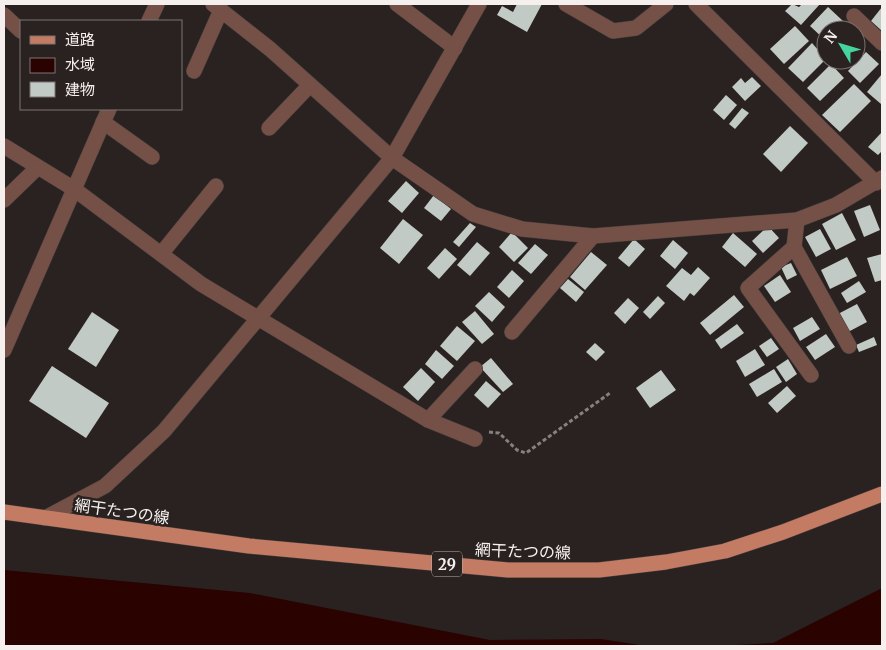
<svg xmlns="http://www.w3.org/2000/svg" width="886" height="650" viewBox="0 0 886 650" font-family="Merriweather,'Noto Sans JP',serif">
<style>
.water{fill:#2a0300}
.building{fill:#c1cac5}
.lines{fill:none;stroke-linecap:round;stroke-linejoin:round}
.minor-casing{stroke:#463f3d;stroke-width:16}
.major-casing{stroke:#463f3d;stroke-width:16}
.path{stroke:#86807e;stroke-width:3;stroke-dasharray:4 2.5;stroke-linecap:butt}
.minor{stroke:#745046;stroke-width:15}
.major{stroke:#c37b64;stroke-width:15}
.labels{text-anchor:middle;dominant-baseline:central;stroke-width:5;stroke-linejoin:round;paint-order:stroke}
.shield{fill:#2a2220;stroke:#b8b2b0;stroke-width:1}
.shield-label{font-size:15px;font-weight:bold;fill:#f5f0ee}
.street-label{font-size:16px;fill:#f5f0ee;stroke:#2a2220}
</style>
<rect width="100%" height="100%" fill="#2a2220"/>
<g class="water">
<polygon points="4,570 250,593 490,640 601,639 646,646 4,646"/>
<polygon points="882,588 882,646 718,646 773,643"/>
</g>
<g class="building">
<polygon points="517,4 542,4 527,32 497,15 502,6 513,12"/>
<polygon points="792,4 799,7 802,4 820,4 801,25 785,11"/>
<polygon points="828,7 843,21 834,30 826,30 825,40 810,26"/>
<polygon points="882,7 882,31 871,21"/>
<polygon points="795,26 809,41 784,64 770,49"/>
<polygon points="812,43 826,59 803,82 788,68"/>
<polygon points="866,52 879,64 860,83 848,71"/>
<polygon points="831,64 844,78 820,101 807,88"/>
<polygon points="882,74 882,103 881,104 867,92"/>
<polygon points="752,77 761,86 745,101 732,87 741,78 745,83"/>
<polygon points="854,84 871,101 840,132 822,115"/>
<polygon points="726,95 737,105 724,120 713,110"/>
<polygon points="742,108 749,113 735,129 729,124"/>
<polygon points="790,126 808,143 781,172 763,154"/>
<polygon points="882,132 882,151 878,155 868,147"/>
<polygon points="406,181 419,193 402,213 388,201"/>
<polygon points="434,195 451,209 441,221 424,208"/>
<polygon points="870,205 880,230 864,237 854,211"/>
<polygon points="842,213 856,240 836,250 822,224"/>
<polygon points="403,219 423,235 399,264 380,248"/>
<polygon points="470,223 476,227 459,247 453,242"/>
<polygon points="768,226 779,238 763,253 752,241"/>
<polygon points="820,229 831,249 816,257 805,237"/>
<polygon points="512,232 528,248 514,262 499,247"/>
<polygon points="733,233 757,254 745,267 722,247"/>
<polygon points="634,239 645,249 629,267 618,258"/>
<polygon points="673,240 688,253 675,269 660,256"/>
<polygon points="477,242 490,253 470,276 457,265"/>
<polygon points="535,244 548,255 531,274 518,263"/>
<polygon points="445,248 457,259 439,279 427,268"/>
<polygon points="591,252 607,265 585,290 570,277"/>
<polygon points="882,254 882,280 875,282 867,258"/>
<polygon points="847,257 857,276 830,289 821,270"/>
<polygon points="791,263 797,275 787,280 781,267"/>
<polygon points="698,267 710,278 694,296 690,293 684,301 666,286 682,268 691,275"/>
<polygon points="512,270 524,281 509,298 497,287"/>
<polygon points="780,275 791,292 775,302 764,286"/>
<polygon points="568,279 584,292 576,302 560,288"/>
<polygon points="859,281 866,292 847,303 841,293"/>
<polygon points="489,292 505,307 492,322 475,306"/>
<polygon points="734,295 744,307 710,335 700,323"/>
<polygon points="658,296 665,303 650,319 643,312"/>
<polygon points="628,298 639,308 625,324 614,313"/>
<polygon points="857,304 867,322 848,332 838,314"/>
<polygon points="475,311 494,334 482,344 462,322"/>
<polygon points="92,312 119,330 96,367 68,349"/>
<polygon points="812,317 820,329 800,341 793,328"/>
<polygon points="737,324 744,333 721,349 715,340"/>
<polygon points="457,326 475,341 457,361 440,346"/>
<polygon points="826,334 835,347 815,360 806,347"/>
<polygon points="874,337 877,345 859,352 856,345"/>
<polygon points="771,338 779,349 767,357 759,346"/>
<polygon points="595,343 605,352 596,361 586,352"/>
<polygon points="755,349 765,365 745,377 736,361"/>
<polygon points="436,350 454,366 442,379 425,364"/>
<polygon points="491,358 513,384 503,392 480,367"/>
<polygon points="788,359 797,374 786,382 776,367"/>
<polygon points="52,366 109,403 86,438 29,401"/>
<polygon points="421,368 435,382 418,401 403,387"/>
<polygon points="774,369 782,382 757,397 749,384"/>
<polygon points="661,370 676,390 650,408 636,388"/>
<polygon points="486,381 501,394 488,408 474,395"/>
<polygon points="787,386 796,396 777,413 768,403"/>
</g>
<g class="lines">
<defs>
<g id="minor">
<polyline points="213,4 270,49 392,158 473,214 522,229 593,236 797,220 836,205 882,178"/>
<polyline points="397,4 455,48"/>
<polyline points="566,4 613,31 636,28 666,4"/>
<polyline points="696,4 876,183"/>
<polyline points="4,15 21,31"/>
<polyline points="854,16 882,43"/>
<polyline points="149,21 157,4"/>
<polyline points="194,71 221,10"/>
<polyline points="103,122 152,157"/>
<polyline points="269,128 310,85"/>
<polyline points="4,146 74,189 201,284 428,420 475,439"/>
<polyline points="4,200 37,168"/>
<polyline points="797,220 794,247 849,346"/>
<polyline points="794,247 748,288 811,375"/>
<polyline points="161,254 216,186"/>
<polyline points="512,332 593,236"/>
<polyline points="4,350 109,109"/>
<polyline points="428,420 475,369"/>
<polyline points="45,518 105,486 164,431 392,158 479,4"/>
</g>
<polyline id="major" points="4,512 249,546 508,570 599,570 666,562 725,551 783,532 882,494"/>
</defs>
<use href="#minor" class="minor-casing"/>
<use href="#major" class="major-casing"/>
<polyline class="path" points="489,432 499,433 517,450 526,453 610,393"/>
<use href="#minor" class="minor"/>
<use href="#major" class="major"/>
</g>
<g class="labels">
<rect class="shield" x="432" y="551.5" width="30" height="25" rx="4"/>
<g class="shield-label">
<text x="447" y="564">29</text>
</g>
<g class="street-label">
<text transform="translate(122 511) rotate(8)">網干たつの線</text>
<text transform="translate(523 551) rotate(2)">網干たつの線</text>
</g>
</g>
<rect width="886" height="650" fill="none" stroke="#f5f0ee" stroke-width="10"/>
<rect x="20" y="20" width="162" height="90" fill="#2a2220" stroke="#7b7472"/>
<rect x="30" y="36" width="25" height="8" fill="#c37b64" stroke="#7b7472"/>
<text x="65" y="45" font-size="15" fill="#f5f0ee">道路</text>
<rect x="30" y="58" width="25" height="15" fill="#2a0300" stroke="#7b7472"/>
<text x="65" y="70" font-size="15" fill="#f5f0ee">水域</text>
<rect x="30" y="82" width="25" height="15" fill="#c1cac5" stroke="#7b7472"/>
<text x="65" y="95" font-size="15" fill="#f5f0ee">建物</text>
<g transform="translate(841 45) rotate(308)"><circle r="24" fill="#2a2220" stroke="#7b7472"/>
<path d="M0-4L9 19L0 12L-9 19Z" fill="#46d49e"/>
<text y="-8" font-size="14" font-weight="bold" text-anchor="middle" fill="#f5f0ee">N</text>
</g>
</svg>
